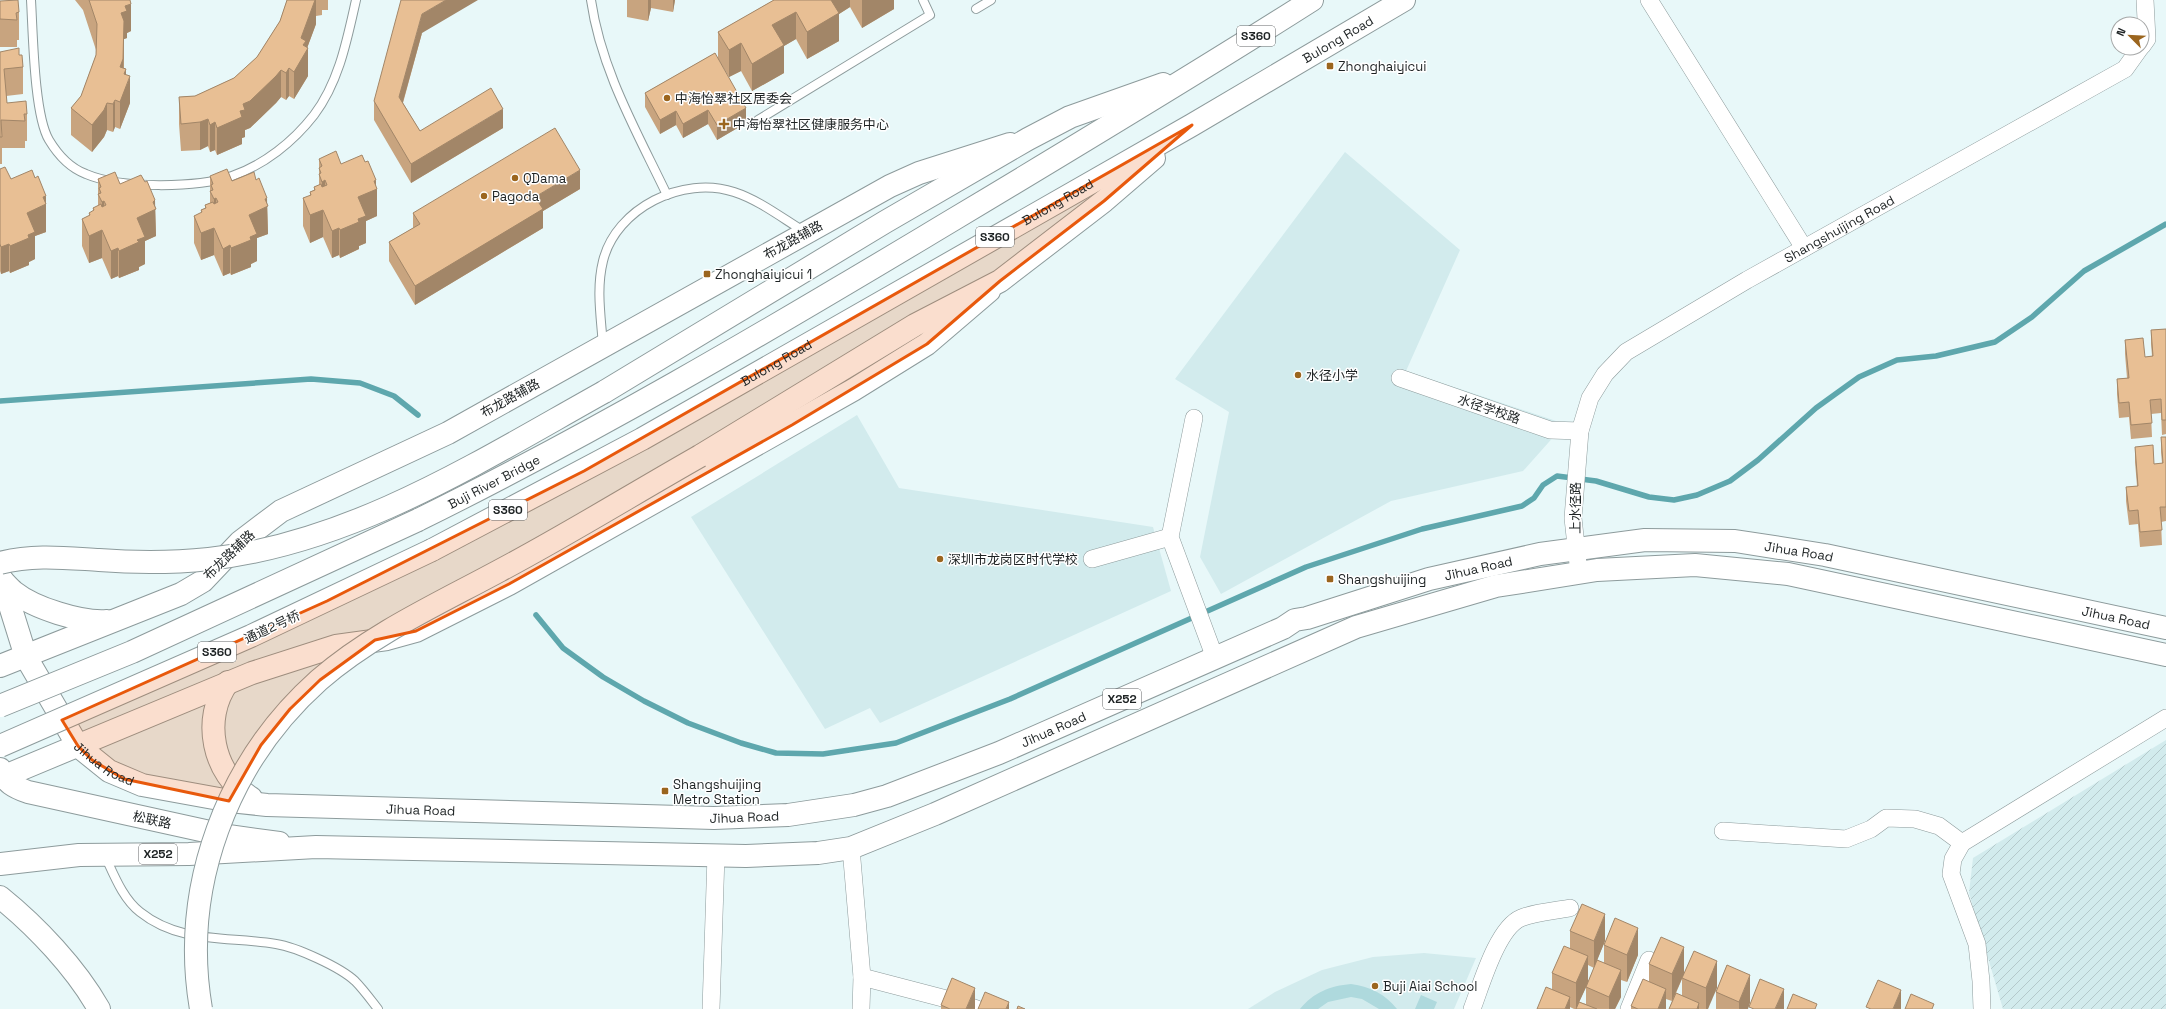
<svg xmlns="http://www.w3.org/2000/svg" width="2166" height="1009" viewBox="0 0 2166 1009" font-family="'Space Grotesk','Noto Sans SC',sans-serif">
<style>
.built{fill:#d2ebed}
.industrial{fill:url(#industrial-furrows)}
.green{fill:#aed9dd}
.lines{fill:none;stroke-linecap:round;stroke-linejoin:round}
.stream{stroke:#5ea7ad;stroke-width:5.5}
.lane-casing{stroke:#8d9b9c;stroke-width:10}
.street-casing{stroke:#8d9b9c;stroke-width:18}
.secondary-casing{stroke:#8d9b9c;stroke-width:24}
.primary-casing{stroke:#8d9b9c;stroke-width:24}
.lane{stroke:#fff;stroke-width:8}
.street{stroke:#fff;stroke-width:17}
.secondary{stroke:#fff;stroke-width:22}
.primary{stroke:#fff;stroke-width:22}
.primary-bridge-casing{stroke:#8d9b9c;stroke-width:24;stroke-linecap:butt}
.primary-bridge{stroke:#fff;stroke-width:22}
.wall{fill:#c8a47f;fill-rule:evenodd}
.shaded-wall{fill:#a28668}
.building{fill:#e8bf94;stroke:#a28668}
.marked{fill:#e8590c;fill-opacity:0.2;stroke:#e8590c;stroke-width:3;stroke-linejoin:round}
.poi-dot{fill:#9b651e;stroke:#fff;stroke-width:1.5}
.labels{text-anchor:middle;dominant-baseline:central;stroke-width:3;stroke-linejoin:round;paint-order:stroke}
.shield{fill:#fff;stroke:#626566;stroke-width:1}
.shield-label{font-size:12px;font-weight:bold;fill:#1e2324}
.street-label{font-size:13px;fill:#1e2324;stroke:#fff}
.poi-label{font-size:13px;fill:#1e2324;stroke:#fff;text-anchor:start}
</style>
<defs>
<pattern id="industrial-furrows" width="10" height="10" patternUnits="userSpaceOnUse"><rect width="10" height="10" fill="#d2ebed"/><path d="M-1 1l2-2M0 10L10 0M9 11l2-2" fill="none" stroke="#b4c9cb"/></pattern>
</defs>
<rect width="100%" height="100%" fill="#e8f8f9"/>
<g class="built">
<polygon points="1345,152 1460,250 1406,371 1565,424 1523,471 1391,501 1221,594 1200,557 1229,412 1175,379"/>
<polygon points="857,415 899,488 1153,527 1171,591 880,723 870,708 825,729 691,517"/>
<polygon points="1424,953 1476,958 1454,1009 1248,1009 1275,992 1322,970 1373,957"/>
</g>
<polygon class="industrial" points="2166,740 2166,1009 2003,1009 1969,893 1973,858"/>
<g class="green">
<path d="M 1351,984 C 1371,987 1385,994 1397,1009 L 1379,1009 L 1362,999 L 1351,997 L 1328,1002 L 1318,1009 L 1300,1009 C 1314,992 1330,986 1351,984 Z"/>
<polygon points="1421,995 1437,1002 1434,1009 1415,1009"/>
</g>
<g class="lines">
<g class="stream">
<polyline points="0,401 311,379 360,383 394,396 418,415"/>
<polyline points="536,615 563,648 603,677 644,701 688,723 741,743 776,753 823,754 896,743 1010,699 1306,567 1422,529 1522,506 1534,498 1543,485 1557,476 1596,481 1649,497 1674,500 1697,495 1730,481 1758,460 1816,408 1859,377 1897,360 1936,356 1995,342 2032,317 2084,271 2166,224"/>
</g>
<defs>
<g id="lane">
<path d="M 31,0 C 33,33 34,115 49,140 C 58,155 70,168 86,174 C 121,189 197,188 232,176 C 264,165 293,142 314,115 C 339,82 347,40 356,0"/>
<path d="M 591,0 C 601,70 637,132 667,195"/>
<polyline points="976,9 991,0"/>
<polyline points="758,120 930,15 923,0"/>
<path d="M 603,346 C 601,317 596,289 603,261 C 616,208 683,175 734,192 C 759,200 782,218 805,232"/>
<path d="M 105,856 C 114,875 123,899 140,912 C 180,944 228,936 276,944 C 296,947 340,967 355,981 C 363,989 371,1000 378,1009"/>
</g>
<g id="street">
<polyline points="1649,0 1804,248"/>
<polyline points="2142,46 2147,39 2145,0"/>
<polyline points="1400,378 1550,430 1580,431"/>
<polyline points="1194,418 1170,537 1215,658"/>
<polyline points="1092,559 1170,537"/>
<path id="s1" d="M 1579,573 L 1573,518 L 1580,431 L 1590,398 L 1605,374 L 1626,352 L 1747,280 L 2125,69 L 2140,48"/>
<polyline points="1723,831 1846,839 1871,829 1886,818 1915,819 1939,826 1962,843"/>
<polyline points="851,848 862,977 861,1009"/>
<polyline points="862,977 954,1001 977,1009"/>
<polyline points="711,1009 716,855"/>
<path d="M 1472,1009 C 1481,986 1497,928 1521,918 C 1535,912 1554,911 1570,908"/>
<polyline points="1629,1009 1649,960"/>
<polyline points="1982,1009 1981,981 1977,944 1951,874 1953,859 1962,843 2166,718"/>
</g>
<g id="secondary">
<path d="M 1,579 C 5,583 9,588 14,592 C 34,608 81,623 107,621"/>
<polyline points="2,580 26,657"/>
<polyline points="0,666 181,594 203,581 240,542 281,511 448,433 890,186 919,173 1010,144"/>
<path d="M 228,682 C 201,719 213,774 251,798"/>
<path d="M 0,769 C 6,783 14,787 28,792 L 228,836 L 279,843"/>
<polyline points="0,778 252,673 336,646 387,639 416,631 509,584 853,390 927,344 989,291"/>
</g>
<g id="primary">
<polyline points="604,392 885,222 1028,139 1070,117 1163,84"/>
<polyline points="700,456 915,325 1000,281 1104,201 1154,158"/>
<path id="s2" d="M 418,520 C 592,434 759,336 926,236 C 1056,158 1185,81 1312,0"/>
<path id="s3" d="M 432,550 L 642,439 L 1192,125 L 1404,0"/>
<path id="s4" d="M 26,657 L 78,746 L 109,771 L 142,785 L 230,801 L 267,805 L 714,818 L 788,815 L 854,805 L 887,796 L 999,753 L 1283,628 L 1295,620 L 1307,618 L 1429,579 L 1540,554 L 1645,540 L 1735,541 L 1825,555 L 2166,628"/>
<polyline points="0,864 79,855 189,854 316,847 746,856 818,853 851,848 935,814 1356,627 1496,586 1597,570 1695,565 1788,574 2166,655"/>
<path d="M 0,897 C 36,926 76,968 99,1009"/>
</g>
</defs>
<use href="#lane" class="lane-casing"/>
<use href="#street" class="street-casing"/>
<use href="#secondary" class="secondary-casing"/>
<use href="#primary" class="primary-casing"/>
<use href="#lane" class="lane"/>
<use href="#street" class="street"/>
<use href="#secondary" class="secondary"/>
<use href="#primary" class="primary"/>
<defs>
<g id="primary-bridge">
<path d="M 0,563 C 33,554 66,558 99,560 C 136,563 172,563 209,559 C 353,543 480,461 604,392"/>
<polyline points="0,706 132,652 418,520"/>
<polyline points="0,746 251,636 432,550"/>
<path d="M 201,1009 C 180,887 227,762 319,680 C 372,634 438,604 499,571 C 567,535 633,494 700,456"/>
</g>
</defs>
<use href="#primary-bridge" class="primary-bridge-casing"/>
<use href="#primary-bridge" class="primary-bridge"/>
</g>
<g class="wall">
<polygon points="75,0 130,0 131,31 127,33 127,38 124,39 124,68 126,74 130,103 120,129 115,127 113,132 107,130 104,137 92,152 71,135 71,108 81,96 96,55 96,50 83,10"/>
<polygon points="287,0 328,0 328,10 322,10 322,15 316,16 316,24 307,48 308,76 294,99 289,96 286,100 281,97 276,103 250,128 245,130 245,137 242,138 242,144 217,155 215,150 210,152 208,146 200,150 181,151 179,124 179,97 195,96 234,78 257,57 280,21"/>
<polygon points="627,0 675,0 673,12 651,8 648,21 627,17"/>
<polygon points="774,0 894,0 894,9 862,28 850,7 839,14 839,41 807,59 796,39 784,46 784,73 752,91 741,71 729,77 718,59 718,32"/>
<polygon points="0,1 19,12 19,40 17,40 17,47 0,47"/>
<polygon points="422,33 403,103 420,131 503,128 411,183 374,120 374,101"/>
<polygon points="0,52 19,55 23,67 23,94 6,96 7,103 27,114 27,141 25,141 25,148 2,148 2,164 0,164"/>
<polygon points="715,53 746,123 717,140 708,124 683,138 676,125 660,134 645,107 645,93"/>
<polygon points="319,159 341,164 376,187 377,216 366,221 366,243 359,246 359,249 340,258 339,255 332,258 323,237 310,243 303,226 303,198 310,196 310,192 314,190 314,187 319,185"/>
<polygon points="0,169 11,179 46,203 46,232 35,236 35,259 29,262 29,265 10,273 9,271 1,274 0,271"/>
<polygon points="210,176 232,181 267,205 268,234 257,238 257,261 251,264 251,267 231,275 230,273 223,276 214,255 201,260 194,243 194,216 201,213 201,210 205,208 205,205 210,203"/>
<polygon points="98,179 120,184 155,208 156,236 145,241 145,264 139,267 139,270 119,278 118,276 111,279 102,258 89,263 82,246 82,219 89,216 89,213 93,211 93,208 98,206"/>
<polygon points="580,189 543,211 543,228 415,305 389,261 389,242 413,228 413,213"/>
<polygon points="2166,329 2166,434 2162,435 2161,413 2151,414 2152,437 2131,439 2129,417 2119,418 2117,394 2117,379 2127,378 2125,354 2125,340 2145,357 2152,356 2151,344 2151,330"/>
<polygon points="2161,437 2166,437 2166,521 2161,522 2162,545 2140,547 2138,524 2129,525 2126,501 2126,487 2137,486 2135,462 2135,447 2154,464 2162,463 2161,452"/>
<path d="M 1570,931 L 1605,941 L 1597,960 L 1604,963 L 1604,945 L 1638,955 L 1627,982 L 1621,980 L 1621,997 L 1615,1009 L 1574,1009 L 1570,1007 L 1570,1009 L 1552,990 L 1552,973 L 1570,948 ZM 1588,965 L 1594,968 L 1588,982 ZM 1586,987 L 1586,1004 L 1579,1002 Z"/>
<path d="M 1717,961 L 1708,1009 L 1669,1009 L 1672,1001 L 1666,999 L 1666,1009 L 1631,1009 L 1631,1006 L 1649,982 L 1649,964 L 1684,974 ZM 1682,979 L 1682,996 L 1676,993 Z"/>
<polygon points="1727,965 1748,1009 1716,1009 1716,992"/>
<polygon points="941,1005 975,1009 941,1009"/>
</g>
<g class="shaded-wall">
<polygon points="315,0 316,0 316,24 306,51 308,48 308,76 294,99 294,72 301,38"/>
<polygon points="446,0 478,0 422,33 399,116 399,97 422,14"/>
<polygon points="648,0 651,0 651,8 648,21"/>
<polygon points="673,0 675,0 673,12"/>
<polygon points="827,0 850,0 850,7 839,14 839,41 807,59 807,32"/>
<polygon points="862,0 894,0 894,9 862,28"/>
<polygon points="131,4 131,31 127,33 127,38 124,39 123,86 120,67 121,13 125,6"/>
<polygon points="796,12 796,39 784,46 784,73 752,91 752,64 772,25"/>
<polygon points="741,43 741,71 729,77 729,50"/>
<polygon points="289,68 289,96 286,100 286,73"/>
<polygon points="126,69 126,87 130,76 130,103 120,129 120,102 124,74"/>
<polygon points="281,70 281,97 276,103 250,128 245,130 245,137 242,138 242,144 217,155 217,128 240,111 243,104"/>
<polygon points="115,100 115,127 113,132 113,104"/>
<polygon points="107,103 107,130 104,137 92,152 92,125"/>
<polygon points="746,108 746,123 717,140 717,125"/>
<polygon points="503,109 503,128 411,183 411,164"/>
<polygon points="708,110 708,124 683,138 683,124"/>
<polygon points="676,111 676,125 660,134 660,120"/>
<polygon points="208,119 208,146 200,150 200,122"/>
<polygon points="215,122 215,150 210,152 210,125"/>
<polygon points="580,170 580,189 543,211 543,228 415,305 415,286 535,197"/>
<polygon points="325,180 325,208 322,209 322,182"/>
<polygon points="376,180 376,189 377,189 377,216 366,221 366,243 359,246 359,249 340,258 340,230 358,197 374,181"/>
<polygon points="46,196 46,232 35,236 35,259 29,262 29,265 10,273 10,246 27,213 43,197"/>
<polygon points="216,198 216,225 214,226 214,199"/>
<polygon points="267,198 268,234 257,238 257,261 251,264 251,267 231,275 231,248 249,215 265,199"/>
<polygon points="155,200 156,236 145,241 145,264 139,267 139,270 119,278 119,251 137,218"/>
<polygon points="104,201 104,228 102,229 102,202"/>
<polygon points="323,210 323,237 310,243 310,215"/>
<polygon points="214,228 214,255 201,260 201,233"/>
<polygon points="339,228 339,255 332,258 332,231"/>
<polygon points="102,230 102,258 89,263 89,236"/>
<polygon points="9,244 9,271 1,274 1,247"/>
<polygon points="230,245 230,273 223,276 223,249"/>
<polygon points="118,248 118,276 111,279 111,251"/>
<polygon points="1605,914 1605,941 1594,968 1594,941"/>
<polygon points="1638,928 1638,955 1627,982 1627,955"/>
<polygon points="1684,947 1684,974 1672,1001 1672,974"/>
<polygon points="1588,956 1588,983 1576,1009 1576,983"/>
<polygon points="1717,961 1717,988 1708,1009 1706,1009 1706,988"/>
<polygon points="1621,970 1621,997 1615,1009 1609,1009 1609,997"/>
<polygon points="1750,975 1750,1003 1748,1009 1739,1009 1739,1002"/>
<polygon points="975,988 975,1009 966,1009"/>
<polygon points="1666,989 1666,1009 1658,1009"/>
<polygon points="1784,989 1784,1009 1775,1009"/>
<polygon points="1901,990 1901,1009 1893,1009"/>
<polygon points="1570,997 1570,1009 1565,1009"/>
<polygon points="1009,1002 1009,1009 1006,1009"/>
<polygon points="1699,1003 1699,1009 1697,1009"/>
</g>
<g class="building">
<polygon points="18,0 19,12 16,13 17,20 0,19 0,1"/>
<polygon points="89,0 130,0 131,4 125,6 127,11 121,13 124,21 123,59 120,67 126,69 124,74 130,76 120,102 115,100 113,104 107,103 104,110 92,125 71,108 81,96 96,55 97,24"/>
<polygon points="287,0 315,0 301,38 306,41 303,45 308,48 294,72 289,68 286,73 281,70 276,76 250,101 243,104 245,110 240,111 242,117 217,128 215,122 210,125 208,119 200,122 181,124 179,97 195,96 234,78 257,57 280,21"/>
<polygon points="401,0 446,0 422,14 399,97 420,131 491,88 503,109 411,164 374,101"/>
<polygon points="774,0 831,0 839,13 807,32 796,12 772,25 784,45 752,64 741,43 729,50 718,32"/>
<polygon points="19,48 19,55 22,55 23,67 4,69 7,103 26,101 27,114 24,114 25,121 1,120 2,137 0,137 0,52"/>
<polygon points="715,53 746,108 717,125 708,110 683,124 676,111 660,120 645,93"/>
<polygon points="555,128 580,170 535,197 543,209 415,286 389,242 420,224 413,213"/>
<polygon points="336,151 341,164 362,155 365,162 368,161 376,180 374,181 377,189 358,197 366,216 358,219 359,222 340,230 339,228 332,231 323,210 310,215 303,198 311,195 310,192 315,190 314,187 321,184 322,187 327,185 325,180 322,182 319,174 321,173 319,168 322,166 319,159"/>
<polygon points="5,167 11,179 32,170 35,178 38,176 46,196 43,197 46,204 27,213 35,232 28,235 29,238 10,246 9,244 1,247 0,244 0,169"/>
<polygon points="227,169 232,181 254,172 256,180 259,178 267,198 265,199 268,206 249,215 257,234 250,237 251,240 231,248 230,245 223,249 214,228 201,233 194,216 202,212 201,210 206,208 205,205 213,202 214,204 218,202 216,198 214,199 210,191 213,190 211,185 213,184 210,176"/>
<polygon points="115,172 120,184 141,175 145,182 147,181 155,200 153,202 156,209 137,218 145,237 137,240 139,242 119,251 118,248 111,251 102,230 89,236 82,219 90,215 89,213 94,210 93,208 101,204 102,207 106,205 104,201 102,202 98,194 101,193 99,188 101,187 98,179"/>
<polygon points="2166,329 2166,420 2162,420 2161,399 2150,400 2152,423 2131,425 2129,402 2119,403 2117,379 2129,378 2125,340 2143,338 2145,357 2153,356 2151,330"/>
<polygon points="2161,437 2166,437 2166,507 2160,507 2162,530 2140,532 2138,510 2129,511 2126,487 2138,486 2135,447 2153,445 2154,464 2163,463"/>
<polygon points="1582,904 1605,914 1594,941 1570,931"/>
<polygon points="1615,918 1638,928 1627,955 1604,945"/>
<polygon points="1661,937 1684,947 1672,974 1649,964"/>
<polygon points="1564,946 1588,956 1576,983 1552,973"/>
<polygon points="1694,951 1717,961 1706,988 1682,978"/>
<polygon points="1597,960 1621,970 1609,997 1586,987"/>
<polygon points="1727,965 1750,975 1739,1002 1716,992"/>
<polygon points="952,978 975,988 966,1009 950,1009 941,1005"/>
<polygon points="1643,979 1666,989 1658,1009 1638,1009 1631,1006"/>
<polygon points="1760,979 1784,989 1775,1009 1754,1009 1749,1007"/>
<polygon points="1878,980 1901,990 1893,1009 1871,1009 1866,1007"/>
<polygon points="1546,987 1570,997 1565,1009 1537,1009"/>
<polygon points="985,992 1009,1002 1006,1009 978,1009"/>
<polygon points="1676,993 1699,1003 1697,1009 1669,1009"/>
<polygon points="1793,994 1817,1004 1815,1009 1787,1009"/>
<polygon points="1911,994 1934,1004 1932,1009 1905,1009"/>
<polygon points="1579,1002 1597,1009 1576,1009"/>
<polygon points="1018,1006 1025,1009 1017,1009"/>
</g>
<path class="marked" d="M 1192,125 L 1104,201 L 1000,281 L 927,344 L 792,425 L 509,584 L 416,631 L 375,640 L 320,680 L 290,709 L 261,745 L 229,801 L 124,779 L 92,760 L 78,746 L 62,720 L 327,601 L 584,471 Z"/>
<g class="poi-dot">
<rect x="1326" y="62" width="8" height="8" rx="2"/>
<circle cx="667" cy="98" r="4"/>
<path d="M722 118h4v4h4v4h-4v4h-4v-4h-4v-4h4z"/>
<circle cx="515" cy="178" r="4"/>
<circle cx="484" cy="196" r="4"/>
<rect x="703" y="270" width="8" height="8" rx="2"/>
<circle cx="1298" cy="375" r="4"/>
<circle cx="940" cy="559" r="4"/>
<rect x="1326" y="575" width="8" height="8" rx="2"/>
<rect x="661" y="787" width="8" height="8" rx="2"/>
<circle cx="1375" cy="986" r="4"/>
</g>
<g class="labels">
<g class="shield">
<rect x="1237" y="26" width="38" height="20" rx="3"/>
<rect x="976" y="227" width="38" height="20" rx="3"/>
<rect x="489" y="500" width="38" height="20" rx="3"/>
<rect x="198" y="642" width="38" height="20" rx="3"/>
<rect x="1103" y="689" width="38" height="20" rx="3"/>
<rect x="139" y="844" width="38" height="20" rx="3"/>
</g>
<g class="shield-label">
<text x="1256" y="36">S360</text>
<text x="995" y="237">S360</text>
<text x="508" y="510">S360</text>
<text x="217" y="652">S360</text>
<text x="1122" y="699">X252</text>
<text x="158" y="854">X252</text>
</g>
<g class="street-label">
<text stroke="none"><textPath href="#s3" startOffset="1040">Bulong Road</textPath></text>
<text stroke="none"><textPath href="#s3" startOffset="716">Bulong Road</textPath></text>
<text stroke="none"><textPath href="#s1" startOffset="482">Shangshuijing Road</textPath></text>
<text transform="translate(793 240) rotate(-29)">布龙路辅路</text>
<text stroke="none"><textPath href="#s3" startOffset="392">Bulong Road</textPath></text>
<text transform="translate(510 398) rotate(-29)">布龙路辅路</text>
<text transform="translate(1489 409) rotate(19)">水径学校路</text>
<text stroke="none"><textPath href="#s2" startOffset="85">Buji River Bridge</textPath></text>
<text transform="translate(1575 508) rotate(-90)">上水径路</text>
<text stroke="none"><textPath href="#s4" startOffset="1887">Jihua Road</textPath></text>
<text transform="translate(229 555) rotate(-44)">布龙路辅路</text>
<text stroke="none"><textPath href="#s4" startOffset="1563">Jihua Road</textPath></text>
<text stroke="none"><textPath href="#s4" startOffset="2211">Jihua Road</textPath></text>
<text transform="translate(272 627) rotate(-25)">通道2号桥</text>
<text stroke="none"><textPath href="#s4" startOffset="1107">Jihua Road</textPath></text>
<text stroke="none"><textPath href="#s4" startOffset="135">Jihua Road</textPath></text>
<text stroke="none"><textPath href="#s4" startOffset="459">Jihua Road</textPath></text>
<text stroke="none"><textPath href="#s4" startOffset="783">Jihua Road</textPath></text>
<text transform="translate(152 820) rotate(12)">松联路</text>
</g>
<g class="poi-label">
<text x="1338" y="66">Zhonghaiyicui</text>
<text x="675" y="98">中海怡翠社区居委会</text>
<text x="733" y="124">中海怡翠社区健康服务中心</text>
<text x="523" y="178">QDama</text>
<text x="492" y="196">Pagoda</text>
<text x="715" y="274">Zhonghaiyicui 1</text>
<text x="1306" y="375">水径小学</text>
<text x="948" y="559">深圳市龙岗区时代学校</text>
<text x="1338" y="579">Shangshuijing</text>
<text x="673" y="784">Shangshuijing<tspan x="673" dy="15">Metro Station</tspan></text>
<text x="1383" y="986">Buji Aiai School</text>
</g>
</g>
<g transform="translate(2130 36) rotate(294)"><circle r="19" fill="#ffffff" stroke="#a5a7a7"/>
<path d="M0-3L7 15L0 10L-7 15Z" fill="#9b651e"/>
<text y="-6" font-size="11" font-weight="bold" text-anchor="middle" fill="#1e2324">N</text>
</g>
</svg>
